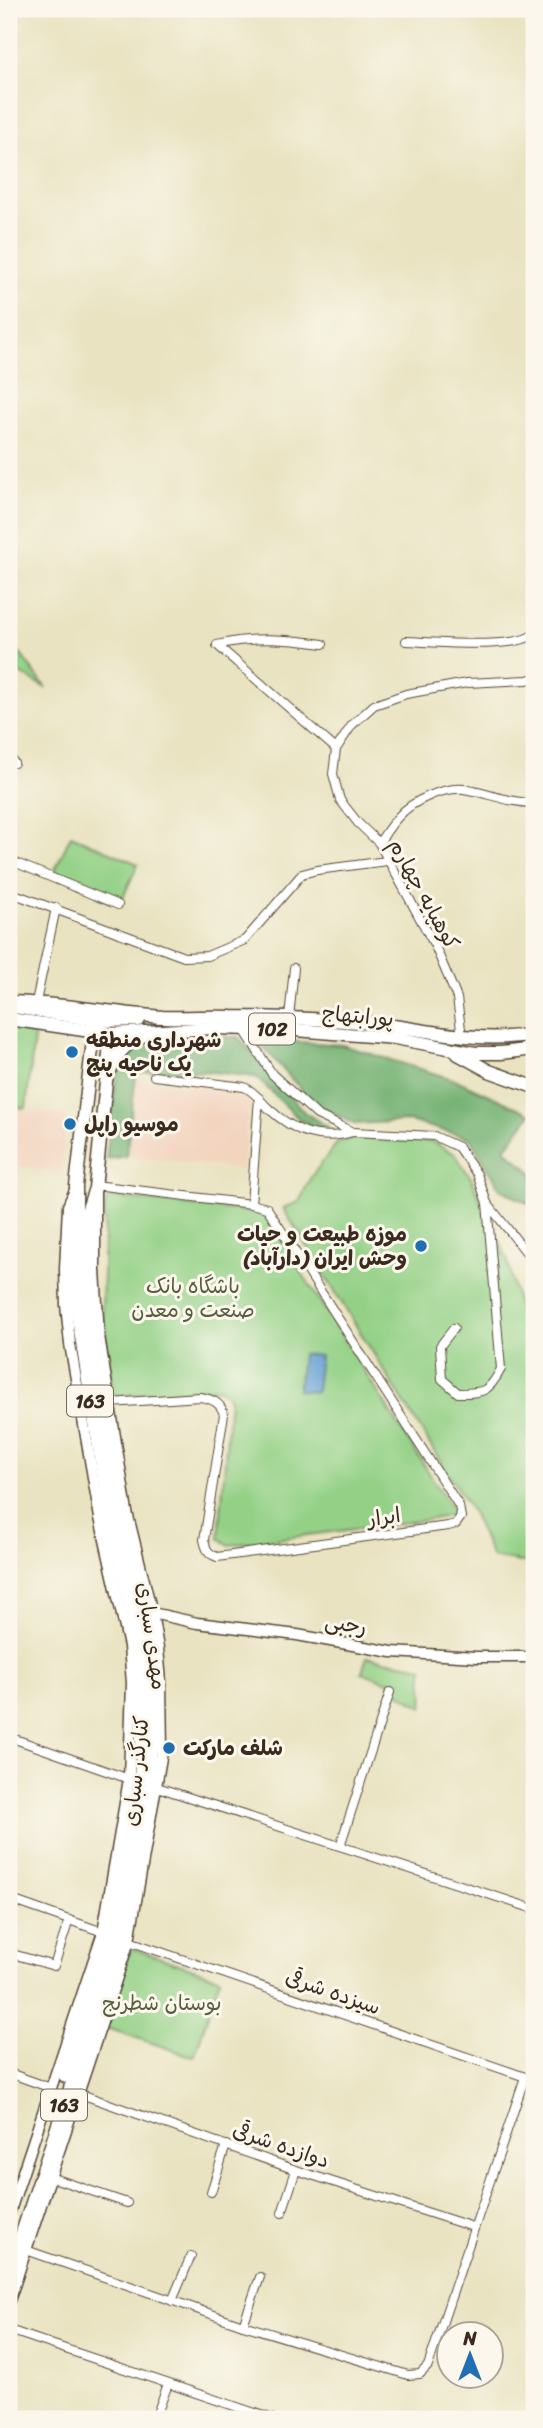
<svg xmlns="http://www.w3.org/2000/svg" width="543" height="2428" viewBox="0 0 543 2428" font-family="Sriracha,'Playpen Sans Arabic',sans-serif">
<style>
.built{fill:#f3d4bf}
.green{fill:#94d187;stroke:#687e52;stroke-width:2}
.forest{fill:#77b374;stroke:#596e49;stroke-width:2}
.water{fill:#619fd2;stroke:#4e6478;stroke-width:2}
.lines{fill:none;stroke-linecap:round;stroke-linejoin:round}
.minor-casing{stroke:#554636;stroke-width:10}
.secondary-casing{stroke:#554636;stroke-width:13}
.primary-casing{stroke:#554636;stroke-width:15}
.minor{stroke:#fff;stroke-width:8}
.secondary{stroke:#fff;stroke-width:10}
.primary{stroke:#fff;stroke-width:12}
.poi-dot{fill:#1f6fb2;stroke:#fbf7ec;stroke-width:2.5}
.labels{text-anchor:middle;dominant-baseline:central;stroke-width:6;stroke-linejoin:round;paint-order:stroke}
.shield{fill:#fbf7ec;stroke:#75685c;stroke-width:2}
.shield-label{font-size:19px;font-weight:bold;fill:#3b2a1e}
.street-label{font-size:21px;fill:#3b2a1e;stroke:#fbf7ec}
.poi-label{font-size:21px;font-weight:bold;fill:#3b2a1e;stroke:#fbf7ec;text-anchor:start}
.park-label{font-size:21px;fill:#565c3e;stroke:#fbf7ec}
</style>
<rect width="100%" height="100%" fill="#fbf7ec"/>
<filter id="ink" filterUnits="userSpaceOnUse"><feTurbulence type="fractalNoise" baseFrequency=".0143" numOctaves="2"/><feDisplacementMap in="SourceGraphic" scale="14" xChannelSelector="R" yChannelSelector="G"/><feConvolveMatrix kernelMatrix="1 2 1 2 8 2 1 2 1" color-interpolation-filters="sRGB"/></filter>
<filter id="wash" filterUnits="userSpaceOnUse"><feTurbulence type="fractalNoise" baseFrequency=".00686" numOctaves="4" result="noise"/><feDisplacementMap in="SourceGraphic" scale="28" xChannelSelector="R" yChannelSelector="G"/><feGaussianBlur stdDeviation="1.57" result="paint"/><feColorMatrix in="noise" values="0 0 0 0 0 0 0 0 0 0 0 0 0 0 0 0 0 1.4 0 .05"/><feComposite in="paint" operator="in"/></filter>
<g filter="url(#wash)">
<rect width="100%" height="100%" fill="#e9e3c1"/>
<g class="built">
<polygon points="137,1080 251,1093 242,1169 129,1156"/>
<polygon points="9,1109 67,1114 62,1165 54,1171 9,1166"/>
</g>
<g class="green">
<polygon points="9,639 46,688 9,667"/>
<polygon points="71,835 138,864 121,902 54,872"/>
<polygon points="9,1026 35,1029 26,1108 9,1107"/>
<polygon points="356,1138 433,1142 455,1154 471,1178 507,1258 534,1377 534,1561 520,1562 492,1557 472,1512 283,1208 299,1202 311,1177 338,1142"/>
<polygon points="110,1197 264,1213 455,1514 433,1519 229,1545 219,1538 230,1398 219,1388 113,1396 102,1309 105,1203"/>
<path d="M 367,1657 L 423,1667 C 421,1681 425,1693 423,1707 L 400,1694 L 396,1685 L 362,1672 Z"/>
<polygon points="131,1948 220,1978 194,2057 104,2027"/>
</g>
<g class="forest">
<polygon points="238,1037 305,1113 328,1127 327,1131 301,1121 256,1077 203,1071 140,1072 136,1076 126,1156 106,1159 117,1073 125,1051 153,1038"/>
<polygon points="256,1039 342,1045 456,1080 531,1114 505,1149 534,1174 534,1207 501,1189 470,1138 409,1121 354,1124 312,1102"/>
</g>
<polygon class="water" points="302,1354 320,1356 316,1392 298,1390"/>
</g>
<g filter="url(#ink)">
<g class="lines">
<defs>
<g id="minor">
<path d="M 406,641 C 434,642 515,650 534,634"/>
<path d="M 323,644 C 287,639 253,636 217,645 L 336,749"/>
<polyline points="9,756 14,763"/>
<path d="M 379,843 C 385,834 391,824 399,816 C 412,801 443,787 464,789 C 488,793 509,803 534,803"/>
<polyline points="9,860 118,905"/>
<polyline points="9,892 184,957 207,956 245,940 302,874 317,870 387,861"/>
<polyline points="36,1002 56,908"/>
<polyline points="289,1018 294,968"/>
<path d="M 243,1028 L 272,1074 L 317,1115 L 353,1132 L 434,1136 L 458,1147 L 477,1174 L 487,1203 L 501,1369 C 489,1392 484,1393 458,1393 L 442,1379 L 440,1346 L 454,1328"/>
<polyline points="462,1037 457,998 435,946 379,843 358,823 340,800 333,774 336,749 352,725 374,705 406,694 467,683 527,680 534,678"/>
<path d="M 154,1076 L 244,1087 C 256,1092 259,1100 268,1108 C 294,1132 319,1142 353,1132"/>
<path d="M 95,1185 L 251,1204 L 267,1208 L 459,1506 L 461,1517 L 456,1524 L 448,1526 L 217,1557 C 208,1554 206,1549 204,1540 L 224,1414 C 220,1402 212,1399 200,1397 L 110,1403"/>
<polyline points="487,1203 534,1262"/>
<polyline points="251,1204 259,1098"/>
<polyline points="9,1737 129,1779"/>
<polyline points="157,1787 534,1909"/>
<polyline points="340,1846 390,1692"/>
<polyline points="9,1899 103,1932"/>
<polyline points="129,1941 534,2080"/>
<polyline points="9,1953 54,1966 69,1920"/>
<polyline points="9,2073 51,2088"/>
<polyline points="78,2093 296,2170 473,2227"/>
<polyline points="50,2177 127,2203"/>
<polyline points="211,2192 226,2145"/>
<polyline points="282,2213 296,2170"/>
<polyline points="26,2250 243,2325 408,2375 420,2374 428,2366 525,2077"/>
<polyline points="172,2301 191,2256"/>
<polyline points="243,2325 260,2277"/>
<polyline points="9,2330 273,2419"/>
<polyline points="9,2414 24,2419"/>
<polyline points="155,2419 168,2384"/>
</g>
<g id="secondary">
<polyline points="152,1613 197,1623 297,1635 392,1652 476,1657 534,1657"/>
<polyline points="9,2214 103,1932 129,1779 132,1683 129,1646 100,1518 70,1344 66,1305 65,1269 68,1206 74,1192"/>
<polyline points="9,2301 129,1941 162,1752 161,1682 158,1648 152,1613 127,1512 99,1336 95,1270 95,1192"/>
</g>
<g id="primary">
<path d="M 9,1002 C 60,1003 111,1013 163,1017 C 186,1018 209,1016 232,1017 C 275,1017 317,1019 360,1022 C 420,1027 474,1045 534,1034"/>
<polyline points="15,1007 102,1021 139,1020"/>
<polyline points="9,1019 111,1034 213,1028 296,1030 395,1038 475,1053 501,1053 534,1049"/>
<polyline points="458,1054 489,1071 534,1087"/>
<path d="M 111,1069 C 117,1051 129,1042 146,1034"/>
<polyline points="65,2076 111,1935 140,1782 142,1750 142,1683 139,1651 134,1620 110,1516 76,1305 76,1186 94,1032 102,1021"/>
<polyline points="9,2272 120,1938 148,1784 151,1751 152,1682 148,1649 143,1616 118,1514 89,1336 85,1262 88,1209 95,1188 111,1034"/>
</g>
</defs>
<use href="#minor" class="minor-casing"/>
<use href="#secondary" class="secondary-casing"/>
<use href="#primary" class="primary-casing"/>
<use href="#minor" class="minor"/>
<use href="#secondary" class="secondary"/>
<use href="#primary" class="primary"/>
</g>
</g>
<g class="poi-dot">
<circle cx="72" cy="1052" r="7"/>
<circle cx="70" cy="1124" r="7"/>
<circle cx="421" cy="1246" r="7"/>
<circle cx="169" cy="1748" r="7"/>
</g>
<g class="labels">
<g class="shield">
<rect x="249" y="1013.5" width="46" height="31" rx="5"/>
<rect x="67" y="1385.5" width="46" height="31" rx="5"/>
<rect x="41" y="2089.5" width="46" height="31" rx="5"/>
</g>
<g class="shield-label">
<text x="272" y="1029">102</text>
<text x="90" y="1401">163</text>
<text x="64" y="2105">163</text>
</g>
<g class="street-label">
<text transform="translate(424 894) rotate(61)">کوهپایه چهارم</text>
<text transform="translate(358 1016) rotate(5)">پورابتهاج</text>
<text transform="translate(384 1517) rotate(-8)">ابرار</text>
<text transform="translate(346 1624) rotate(10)">رجبی</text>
<text transform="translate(152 1636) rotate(82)">مهدی سباری</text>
<text transform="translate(136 1771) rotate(-84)">کنارگذر سباری</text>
<text transform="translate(333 1992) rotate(19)">سیزده شرقی</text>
<text transform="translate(281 2145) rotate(19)">دوازده شرقی</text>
</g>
<g class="poi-label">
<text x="86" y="1040">شهرداری منطقه<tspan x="86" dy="24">یک ناحیه پنج</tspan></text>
<text x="84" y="1124">موسیو راپل</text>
<text x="407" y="1234" text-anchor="end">موزه طبیعت و حیات<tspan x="407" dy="24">وحش ایران (دارآباد)</tspan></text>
<text x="183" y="1748">شلف مارکت</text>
</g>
<g class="park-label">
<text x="193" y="1286">باشگاه بانک<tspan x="193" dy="24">صنعت و معدن</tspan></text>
<text x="162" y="2003">بوستان شطرنج</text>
</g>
</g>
<rect width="543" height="2428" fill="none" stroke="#fbf7ec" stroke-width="35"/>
<g transform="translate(470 2355)"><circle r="33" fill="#fbf7ec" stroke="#aea59a" stroke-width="2"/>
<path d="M0-5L12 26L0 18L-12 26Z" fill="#1f6fb2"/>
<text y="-10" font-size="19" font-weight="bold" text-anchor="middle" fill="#3b2a1e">N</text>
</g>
</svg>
